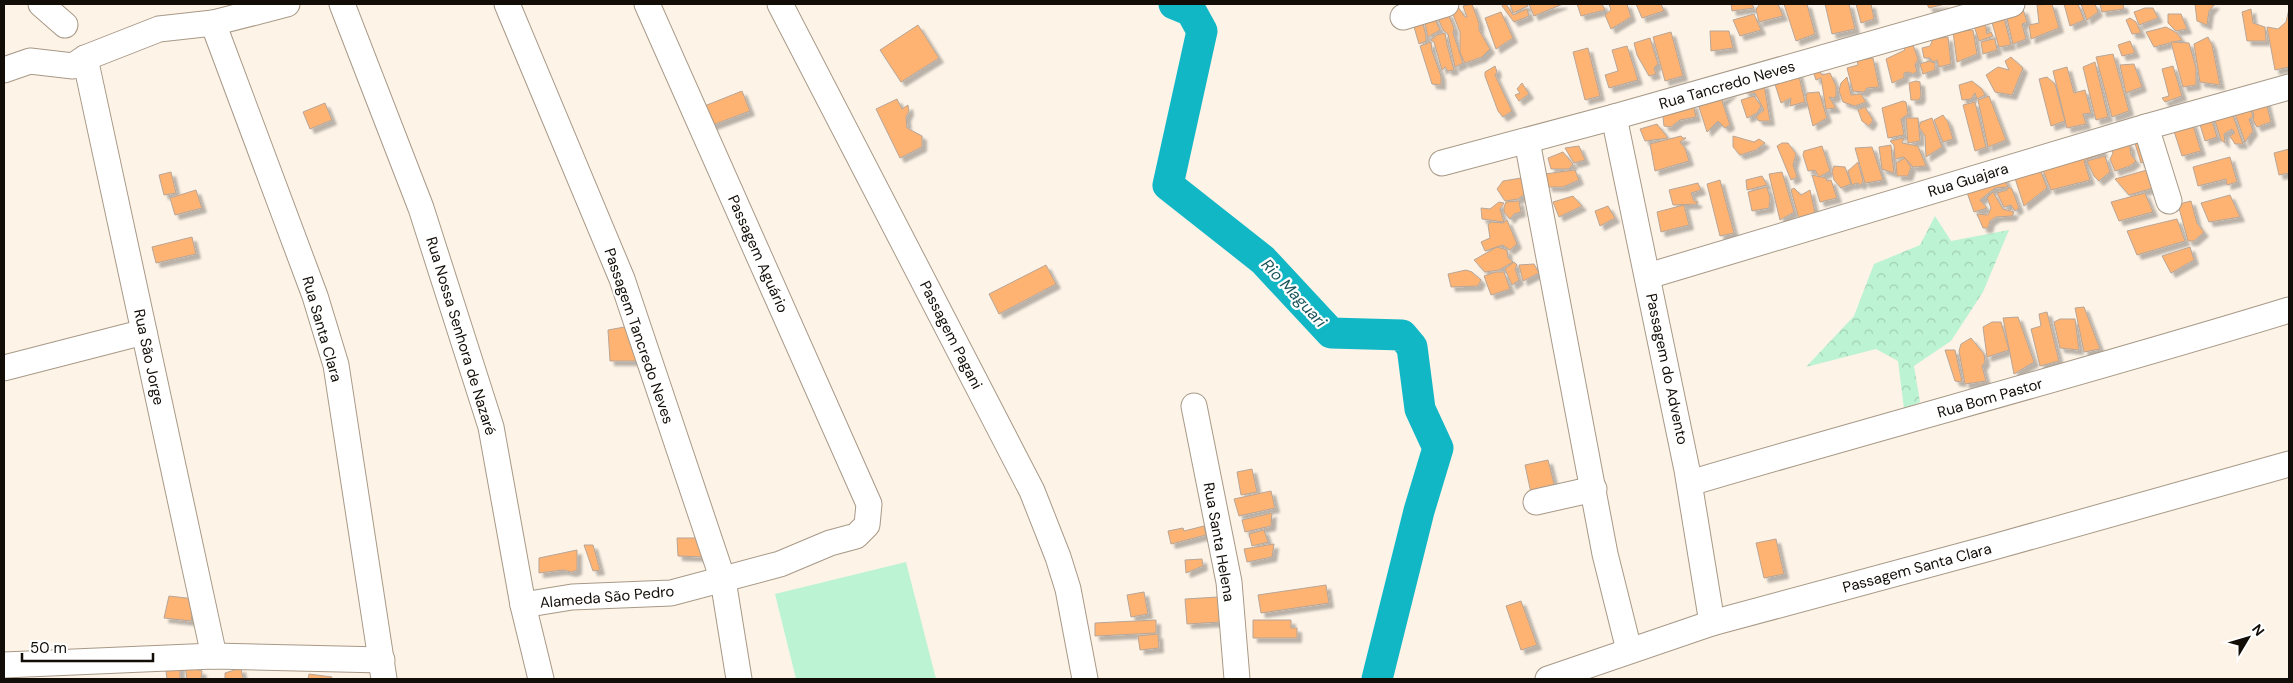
<svg xmlns="http://www.w3.org/2000/svg" width="2293" height="683" viewBox="0 0 2293 683" font-family="'DM Sans',sans-serif">
<style>
.forest{fill:url(#forest-crowns)}
.garden{fill:#bcf3d2}
.lines{fill:none;stroke-linecap:round;stroke-linejoin:round}
.river{stroke:#12b7c6;stroke-width:31}
.building{fill:#feb373;stroke:#b8a596;filter:url(#shadow)}
.minor-casing{stroke:#a89987;stroke-width:27}
.minor{stroke:#fff;stroke-width:25}
.labels{text-anchor:middle;dominant-baseline:central;stroke-width:4.5;stroke-linejoin:round;paint-order:stroke}
.street-label{font-size:15px;fill:#120d07;stroke:#fff}
.water-label{font-size:16px;font-style:italic;fill:#185359;stroke:#fff}
</style>
<defs>
<pattern id="forest-crowns" width="20" height="18" patternUnits="userSpaceOnUse" patternTransform="scale(1.25)"><rect width="20" height="18" fill="#bcf3d2"/><path d="M2 6a3 3 0 1 1 6 0M12 15a3 3 0 1 1 6 0" fill="none" stroke="#a1cfb3"/></pattern>
<filter id="shadow"><feDropShadow dx="4.5" dy="4.5" stdDeviation="1" flood-color="#0004"/></filter>
</defs>
<rect width="100%" height="100%" fill="#fdf3e7"/>
<polygon class="forest" points="1935,216 1951,241 2009,230 1983,292 1951,341 1914,366 1920,402 1904,409 1898,361 1876,349 1806,367 1854,316 1874,264 1920,245"/>
<polygon class="garden" points="906,562 936,679 796,679 775,594"/>
<g class="lines">
<polyline class="river" points="1174,4 1191,11 1202,31 1168,185 1263,260 1331,333 1402,335 1412,347 1420,409 1438,448 1419,511 1377,679"/>
</g>
<g class="building">
<polygon points="1472,4 1479,23 1479,30 1490,49 1482,57 1465,63 1460,53 1460,32 1452,12 1458,7 1465,17 1467,17 1463,6"/>
<polygon points="1503,4 1506,4 1513,15 1527,9 1529,16 1514,22 1502,6"/>
<polygon points="1510,4 1527,4 1528,6 1513,13"/>
<polygon points="1529,4 1563,4 1534,16"/>
<polygon points="1577,4 1602,4 1605,10 1581,16"/>
<polygon points="1609,4 1627,4 1631,17 1611,29 1605,15 1611,10"/>
<polygon points="1636,4 1661,4 1664,11 1642,18"/>
<polygon points="1731,4 1752,4 1754,8 1732,11"/>
<polygon points="1760,4 1778,4 1783,16 1759,22 1756,9"/>
<polygon points="1784,4 1807,4 1815,34 1796,41"/>
<polygon points="1825,4 1849,4 1855,29 1832,34"/>
<polygon points="1856,4 1871,4 1874,19 1861,23"/>
<polygon points="1927,4 1945,4 1929,8"/>
<polygon points="2052,4 2059,28 2031,39 2029,25 2039,23 2037,5"/>
<polygon points="2064,4 2078,4 2084,20 2070,26"/>
<polygon points="2081,4 2095,4 2098,12 2087,20"/>
<polygon points="2100,4 2123,4 2124,9 2102,12"/>
<polygon points="2195,4 2215,4 2209,11 2207,25 2197,21"/>
<polygon points="2145,8 2153,8 2158,18 2139,25 2134,12"/>
<polygon points="2023,9 2027,22 2022,24 2026,39 2013,44 2006,14"/>
<polygon points="2251,9 2253,23 2265,27 2266,41 2247,41 2242,12"/>
<polygon points="2289,9 2289,67 2275,70 2267,27 2278,29 2286,22"/>
<polygon points="1501,12 1513,38 1496,49 1485,18"/>
<polygon points="1436,13 1448,13 1454,28 1453,33 1463,63 1455,67 1448,34 1443,30"/>
<polygon points="1754,14 1761,30 1740,36 1733,20"/>
<polygon points="2003,14 2011,45 1999,47 1991,19"/>
<polygon points="2168,14 2181,14 2187,29 2176,31 2168,23"/>
<polygon points="1433,15 1440,30 1428,37 1424,19"/>
<polygon points="1418,18 1423,24 1426,36 1426,41 1419,44 1412,20"/>
<polygon points="2130,18 2136,22 2141,33 2132,34 2126,20"/>
<polygon points="1985,22 1987,34 1991,32 1993,36 1979,41 1973,23"/>
<polygon points="918,25 939,58 901,82 880,50"/>
<polygon points="2166,27 2177,33 2182,40 2154,47 2146,32"/>
<polygon points="1973,30 1977,54 1957,62 1953,32"/>
<polygon points="1710,31 1729,31 1733,48 1711,51"/>
<polygon points="1671,32 1683,76 1665,81 1653,37"/>
<polygon points="1445,33 1447,45 1454,70 1448,71 1445,67 1442,70 1434,42 1431,40 1437,35"/>
<polygon points="1948,37 1951,64 1939,67 1937,60 1933,62 1930,58 1924,58 1922,48 1930,46 1933,39"/>
<polygon points="2208,37 2212,45 2220,85 2200,82 2194,44"/>
<polygon points="1650,38 1658,64 1654,68 1656,74 1649,76 1637,55 1634,43"/>
<polygon points="1993,39 1995,40 1997,50 1983,54 1981,42"/>
<polygon points="2130,41 2135,53 2122,56 2118,45"/>
<polygon points="1431,42 1432,51 1441,76 1441,85 1432,84 1420,46"/>
<polygon points="1900,42 1913,45 1918,59 1915,65 1917,71 1913,74 1909,72 1904,73 1904,78 1892,83 1886,59 1905,50"/>
<polygon points="2171,42 2189,43 2196,68 2196,85 2183,87"/>
<polygon points="1627,46 1638,80 1609,88 1605,75 1618,71 1612,50"/>
<polygon points="1588,48 1600,96 1585,100 1573,52"/>
<polygon points="2113,54 2129,111 2112,117 2096,57"/>
<polygon points="2011,57 2023,68 2012,95 1995,92 1986,75 1998,67 2009,70 2005,61"/>
<polygon points="1873,58 1879,87 1867,88 1864,92 1853,91 1847,68 1858,65 1857,60"/>
<polygon points="1929,61 1935,63 1935,70 1923,74 1920,64"/>
<polygon points="2095,62 2108,117 2096,120 2083,67"/>
<polygon points="2134,64 2142,87 2126,93 2120,65"/>
<polygon points="1495,66 1497,72 1495,75 1512,111 1503,117 1498,111 1485,76 1485,72"/>
<polygon points="2173,66 2182,96 2165,102 2162,98 2169,96 2162,69"/>
<polygon points="2067,67 2074,93 2085,90 2091,113 2083,114 2086,124 2067,128 2053,71"/>
<polygon points="1812,68 1819,70 1822,75 1830,73 1836,86 1836,96 1834,98 1829,97 1836,108 1826,109 1821,78 1816,80"/>
<polygon points="1798,72 1805,102 1790,106 1791,98 1781,103 1773,78"/>
<polygon points="1847,77 1851,95 1861,94 1866,102 1855,106 1843,102 1839,91 1841,83"/>
<polygon points="2047,77 2055,84 2065,121 2051,126 2039,79"/>
<polygon points="1916,81 1920,82 1921,96 1919,100 1911,100 1909,83"/>
<polygon points="1972,81 1982,89 1985,95 1977,99 1975,93 1971,99 1962,100 1959,85"/>
<polygon points="1522,83 1529,94 1519,101 1515,95 1520,93 1517,89"/>
<polygon points="1764,84 1770,121 1759,121 1756,117 1764,110 1755,93 1745,93 1743,85"/>
<polygon points="742,91 750,111 710,126 702,107"/>
<polygon points="1732,92 1722,101 1730,125 1725,128 1718,121 1707,132 1699,107 1709,100"/>
<polygon points="1819,92 1827,118 1813,126 1806,98 1807,93"/>
<polygon points="1754,96 1761,106 1757,113 1747,118 1741,100"/>
<polygon points="1989,96 2006,140 1988,147 1978,100"/>
<polygon points="2265,98 2271,122 2257,127 2253,120 2254,115 2249,100"/>
<polygon points="897,99 902,109 908,105 909,111 906,117 907,128 922,136 922,147 900,158 876,109"/>
<polygon points="1903,101 1906,102 1908,114 1901,119 1904,135 1888,138 1882,108"/>
<polygon points="1975,102 1986,147 1975,151 1963,105"/>
<polygon points="325,103 332,120 310,129 303,112"/>
<polygon points="2249,103 2253,117 2249,119 2253,131 2245,142 2232,105"/>
<polygon points="1693,104 1696,117 1680,120 1671,127 1664,126 1662,108"/>
<polygon points="1865,107 1873,120 1869,126 1862,121 1858,110"/>
<polygon points="2230,107 2243,144 2235,144 2230,136 2235,133 2232,129 2224,134 2225,143 2221,140 2213,114"/>
<polygon points="2210,114 2217,137 2205,141 2198,118"/>
<polygon points="1943,115 1948,122 1953,139 1943,142 1934,120"/>
<polygon points="1906,118 1918,118 1920,141 1908,143"/>
<polygon points="1932,118 1942,147 1926,157 1925,136 1919,127 1921,122"/>
<polygon points="2192,122 2201,151 2182,156 2173,128"/>
<polygon points="1657,124 1668,138 1645,141 1640,129"/>
<polygon points="1681,136 1683,138 1686,138 1680,142 1685,148 1689,161 1655,171 1650,144"/>
<polygon points="1733,136 1754,142 1759,139 1765,143 1756,150 1740,155 1733,147"/>
<polygon points="2123,136 2130,146 2131,155 2136,161 2130,166 2115,171 2110,159 2113,153 2107,142"/>
<polygon points="2133,137 2153,157 2141,163"/>
<polygon points="1904,138 1902,143 1918,146 1926,166 1913,167 1904,157 1895,159 1894,145 1890,141"/>
<polygon points="1782,143 1788,143 1796,154 1793,165 1797,177 1791,180 1777,146"/>
<polygon points="2099,144 2103,153 2084,161 2090,180 2051,190 2040,163"/>
<polygon points="1891,145 1892,157 1894,173 1882,169 1879,147"/>
<polygon points="1579,146 1585,160 1574,163 1565,148"/>
<polygon points="1822,146 1830,171 1819,177 1815,170 1808,171 1803,155 1804,151"/>
<polygon points="1872,147 1883,180 1865,183 1855,148"/>
<polygon points="2289,149 2289,173 2279,175 2274,153"/>
<polygon points="1563,152 1573,164 1569,169 1551,169 1548,158"/>
<polygon points="2105,156 2110,172 2099,181 2094,176 2087,161"/>
<polygon points="2230,157 2237,182 2227,185 2226,179 2198,186 2193,167"/>
<polygon points="1905,158 1911,167 1908,176 1897,176 1896,163"/>
<polygon points="1858,162 1863,181 1861,185 1857,183 1852,185 1848,171"/>
<polygon points="1834,166 1845,167 1851,184 1841,188 1834,180 1832,171"/>
<polygon points="2154,168 2160,186 2129,195 2115,179"/>
<polygon points="2012,169 2040,169 2047,188 2024,206"/>
<polygon points="1575,170 1579,180 1563,187 1548,187 1545,174"/>
<polygon points="171,172 176,193 164,195 159,175"/>
<polygon points="1782,172 1794,212 1780,220 1769,174"/>
<polygon points="1812,175 1826,178 1827,181 1831,180 1837,198 1820,202"/>
<polygon points="2003,175 2008,187 1995,188 1980,200 1987,208 1974,212 1965,187"/>
<polygon points="1762,176 1767,185 1747,190 1746,180"/>
<polygon points="1521,178 1526,193 1518,199 1505,201 1497,189 1503,181"/>
<polygon points="1720,180 1734,233 1720,236 1707,184"/>
<polygon points="1698,183 1701,190 1691,193 1694,201 1698,202 1696,204 1673,205 1669,190"/>
<polygon points="1767,187 1770,198 1769,208 1752,211 1748,192"/>
<polygon points="2009,187 2012,189 2019,208 2015,211 2011,205 2004,207 1997,193 2007,190"/>
<polygon points="1794,188 1801,195 1810,190 1815,213 1799,219 1791,190"/>
<polygon points="196,190 202,208 175,215 170,198"/>
<polygon points="1993,192 2003,209 2014,212 2012,216 1996,217 1990,221 1988,228 1983,228 1977,214 1988,215 1991,208 1987,198"/>
<polygon points="2145,193 2153,212 2119,221 2111,202"/>
<polygon points="2230,195 2240,217 2209,222 2201,203"/>
<polygon points="1573,196 1582,206 1559,217 1553,202"/>
<polygon points="1519,201 1521,212 1514,214 1510,219 1504,212 1504,207 1506,202"/>
<polygon points="2191,201 2197,223 2204,232 2194,241 2188,241 2179,208 2183,203"/>
<polygon points="1499,202 1504,203 1500,209 1504,222 1482,219 1481,208 1490,209"/>
<polygon points="1684,205 1689,225 1661,232 1657,212"/>
<polygon points="1608,206 1615,218 1600,226 1595,211"/>
<polygon points="2177,219 2185,241 2137,255 2127,231"/>
<polygon points="1507,220 1517,244 1510,250 1503,245 1485,251 1481,242 1490,238 1488,225 1491,222 1503,223"/>
<polygon points="192,237 196,254 156,263 152,247"/>
<polygon points="1497,247 1507,250 1508,258 1513,262 1499,270 1485,272 1474,260"/>
<polygon points="2190,247 2194,260 2171,273 2162,256"/>
<polygon points="1514,262 1517,265 1515,269 1519,280 1512,285 1505,269"/>
<polygon points="1534,264 1539,273 1523,281 1519,265"/>
<polygon points="1046,265 1056,284 999,314 989,294"/>
<polygon points="1466,270 1472,272 1481,280 1478,286 1451,287 1448,274"/>
<polygon points="1496,272 1504,272 1510,289 1491,295 1484,276"/>
<polygon points="2084,307 2100,349 2084,352 2075,308"/>
<polygon points="2047,312 2059,361 2040,366 2031,329 2041,326 2039,314"/>
<polygon points="2018,317 2034,362 2014,374 2003,318"/>
<polygon points="2060,319 2075,319 2079,350 2060,348 2054,322"/>
<polygon points="1992,322 2001,322 2009,350 1987,357 1983,327"/>
<polygon points="630,326 639,361 610,361 608,330"/>
<polygon points="1971,338 1984,354 1985,362 1982,366 1986,381 1965,384 1959,351 1961,344"/>
<polygon points="1945,350 1955,350 1962,382 1955,381"/>
<polygon points="1548,460 1555,488 1531,493 1525,465"/>
<polygon points="1252,469 1257,492 1241,495 1237,472"/>
<polygon points="1271,491 1275,508 1239,516 1234,499"/>
<polygon points="1272,513 1271,526 1245,532 1242,520"/>
<polygon points="1204,526 1206,535 1171,544 1168,531 1183,528 1184,531"/>
<polygon points="1264,530 1268,542 1252,546 1249,534"/>
<polygon points="677,538 703,538 705,557 678,556"/>
<polygon points="1776,539 1784,574 1764,578 1756,543"/>
<polygon points="1274,544 1272,557 1247,562 1244,549"/>
<polygon points="584,545 593,545 600,570 593,571"/>
<polygon points="577,550 577,570 572,572 563,570 539,573 539,558"/>
<polygon points="1202,559 1203,566 1186,573 1185,560"/>
<polygon points="1326,585 1329,603 1261,613 1258,595"/>
<polygon points="1144,592 1148,614 1131,617 1127,595"/>
<polygon points="169,596 195,599 191,621 164,618"/>
<polygon points="1218,597 1220,622 1187,624 1185,599"/>
<polygon points="1521,601 1537,645 1521,650 1506,606"/>
<polygon points="1156,620 1156,633 1095,636 1095,623"/>
<polygon points="1253,620 1291,620 1291,628 1297,628 1297,638 1253,638"/>
<polygon points="1158,634 1159,648 1140,650 1138,636"/>
<polygon points="165,663 180,664 180,679 167,679"/>
<polygon points="185,666 202,671 201,679 187,679"/>
<polygon points="241,668 243,679 225,679 225,673"/>
<polygon points="309,674 332,677 331,679 308,679"/>
</g>
<g class="lines">
<defs>
<g id="minor">
<polyline points="41,4 65,25"/>
<polyline points="342,4 421,208 491,427 523,605 541,679"/>
<polyline points="507,4 622,279 723,580 739,679"/>
<polyline points="780,4 1032,491 1058,557 1068,589 1085,679"/>
<polyline points="1403,17 1446,4"/>
<polyline points="213,23 315,296 336,365 384,679"/>
<polyline points="85,58 214,656"/>
<polyline points="4,70 30,61 73,66 85,58 159,29 213,23 287,4"/>
<polyline points="1614,117 1687,470 1712,623"/>
<polyline points="2146,127 2169,201"/>
<polyline points="1527,141 1605,554 1629,650"/>
<polyline points="1442,163 1614,117 2012,4"/>
<polyline points="1648,276 2146,127 2289,87"/>
<polyline points="4,368 144,332"/>
<polyline points="1194,406 1229,582 1237,679"/>
<path d="M 1690,483 C 1889,424 2090,371 2289,310"/>
<polyline points="1536,502 1594,489"/>
<polyline points="523,605 572,597 671,593 780,564 830,543 856,536 867,525 869,504 647,4"/>
<polyline points="4,665 214,656 382,660"/>
<polyline points="1548,679 1712,623 1990,548 2289,464"/>
</g>
</defs>
<use href="#minor" class="minor-casing"/>
<use href="#minor" class="minor"/>
</g>
<g class="labels">
<g class="street-label">
<text transform="translate(1727 85) rotate(-16)">Rua Tancredo Neves</text>
<text transform="translate(1968 180) rotate(-17)">Rua Guajara</text>
<text transform="translate(758 254) rotate(66)">Passagem Aguário</text>
<text transform="translate(322 329) rotate(74)">Rua Santa Clara</text>
<text transform="translate(951 335) rotate(63)">Passagem Pagani</text>
<text transform="translate(461 336) rotate(73)">Rua Nossa Senhora de Nazaré</text>
<text transform="translate(639 336) rotate(71)">Passagem Tancredo Neves</text>
<text transform="translate(149 357) rotate(78)">Rua São Jorge</text>
<text transform="translate(1667 369) rotate(78)">Passagem do Advento</text>
<text transform="translate(1990 398) rotate(-16)">Rua Bom Pastor</text>
<text transform="translate(1219 542) rotate(80)">Rua Santa Helena</text>
<text transform="translate(1917 568) rotate(-15)">Passagem Santa Clara</text>
<text transform="translate(607 597) rotate(-5)">Alameda São Pedro</text>
</g>
<g class="water-label">
<text transform="translate(1294 293) rotate(47)">Rio Maguari</text>
</g>
</g>
<rect width="2293" height="683" fill="none" stroke="#120d07" stroke-width="10"/>
<g transform="translate(2248 638) rotate(52)" stroke="#ffffff" stroke-width="4" paint-order="stroke">
<path d="M0-4L9 19L0 12L-9 19Z" fill="#120d07"/>
<text y="-8" font-size="14" font-weight="bold" text-anchor="middle" fill="#120d07">N</text>
</g>
<path d="M22 653v8h131v-8" fill="none" stroke="#120d07" stroke-width="2.5"/>
<text x="30" y="653" font-size="15" fill="#120d07" stroke="#ffffff" stroke-width="4" paint-order="stroke">50 m</text>
</svg>
